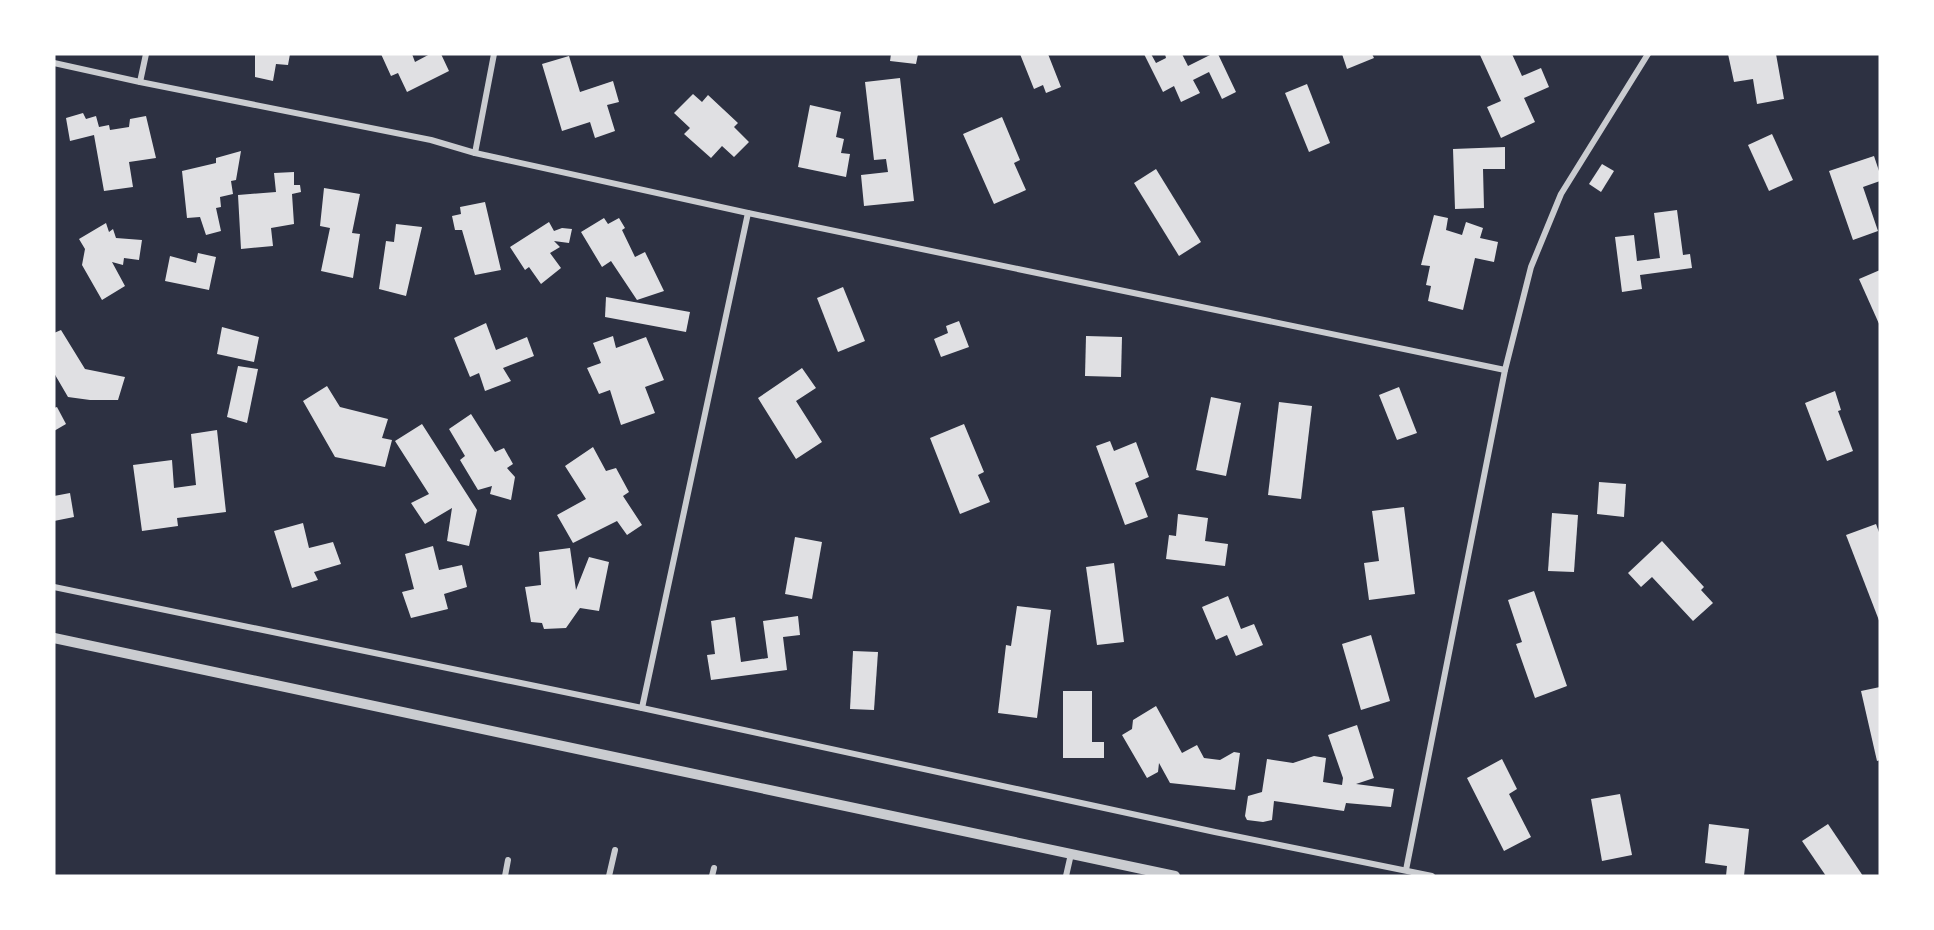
<svg xmlns="http://www.w3.org/2000/svg" width="1934" height="930" viewBox="0 0 1934 930" font-family="'Times New Roman',serif">
<style>
.building{fill:#e0e0e3}
.lines{fill:none;stroke-linecap:round;stroke-linejoin:round}
.minor{stroke:#caccd0;stroke-width:6}
.tertiary{stroke:#caccd0;stroke-width:10}
</style>
<rect width="100%" height="100%" fill="#2d3142"/>
<g class="building">
<polygon points="255,54 290,54 288,65 276,64 273,81 255,77"/>
<polygon points="381,54 412,54 415,62 430,54 441,54 449,71 407,92 398,73 391,76"/>
<polygon points="891,54 918,54 916,64 890,61"/>
<polygon points="1020,54 1048,54 1061,87 1046,93 1043,85 1034,89"/>
<polygon points="1144,54 1151,54 1156,63 1166,58 1165,54 1182,54 1188,66 1212,54 1218,54 1236,92 1222,99 1209,72 1193,80 1200,93 1181,102 1174,86 1163,92"/>
<polygon points="1342,54 1372,54 1374,58 1347,69"/>
<polygon points="1483,54 1512,54 1522,76 1541,68 1549,87 1524,98 1535,122 1501,138 1487,107 1501,101 1480,55"/>
<polygon points="1728,54 1776,54 1784,99 1757,104 1753,79 1734,82"/>
<polygon points="569,56 580,92 613,81 619,102 607,105 615,131 595,138 590,122 562,131 542,64"/>
<polygon points="900,78 914,201 864,206 861,175 888,172 886,159 874,160 865,82"/>
<polygon points="1307,84 1330,143 1309,152 1285,93"/>
<polygon points="693,94 702,102 708,95 738,123 734,127 749,142 734,157 722,146 711,158 684,134 690,128 674,113"/>
<polygon points="810,105 841,112 836,137 844,139 841,153 850,154 846,177 798,167"/>
<polygon points="83,113 86,119 96,116 99,127 109,125 110,130 129,127 130,119 146,116 156,158 129,162 133,187 104,191 94,135 70,141 66,118"/>
<polygon points="1002,117 1020,160 1014,163 1026,190 994,204 963,134"/>
<polygon points="1772,134 1793,180 1769,191 1748,145"/>
<polygon points="1505,147 1505,169 1483,169 1484,208 1455,209 1453,149"/>
<polygon points="241,151 236,180 231,181 233,194 220,197 221,207 216,208 221,231 206,235 200,217 187,218 182,171 216,163 216,158"/>
<polygon points="1874,156 1880,174 1880,181 1863,187 1878,231 1853,240 1829,171"/>
<polygon points="1602,164 1614,171 1601,192 1589,184"/>
<polygon points="1156,169 1201,242 1179,256 1134,183"/>
<polygon points="294,172 294,185 300,185 301,192 292,194 294,224 271,228 273,246 241,249 238,195 276,192 274,173"/>
<polygon points="324,188 360,194 352,233 360,234 353,278 321,271 330,228 320,226"/>
<polygon points="485,202 501,270 475,275 462,230 455,230 452,216 461,214 460,207"/>
<polygon points="1677,210 1683,255 1690,254 1692,268 1640,275 1642,289 1622,292 1615,237 1634,235 1637,261 1660,258 1654,213"/>
<polygon points="1434,215 1448,218 1446,230 1462,235 1466,222 1483,228 1480,238 1498,242 1494,262 1475,258 1463,310 1428,301 1431,286 1426,285 1430,266 1421,265"/>
<polygon points="604,218 608,224 619,218 625,228 622,230 635,257 645,252 664,291 637,300 611,261 602,267 581,232"/>
<polygon points="549,222 554,231 562,228 572,229 569,243 554,241 560,247 550,253 561,268 541,284 529,267 525,270 510,247"/>
<polygon points="106,223 109,232 113,229 116,238 142,240 139,260 124,258 123,265 112,262 125,286 102,300 82,265 85,249 79,239"/>
<polygon points="396,224 422,227 406,296 379,289 386,241 394,242"/>
<polygon points="198,253 216,257 209,290 165,281 170,256 196,263"/>
<polygon points="1880,270 1880,326 1859,279"/>
<polygon points="843,287 865,341 838,352 817,298"/>
<polygon points="606,297 690,312 686,332 605,317"/>
<polygon points="959,321 969,347 941,357 934,339 948,333 946,326"/>
<polygon points="486,323 496,350 527,337 534,356 503,368 511,381 485,391 479,373 470,377 454,338"/>
<polygon points="222,327 259,337 254,362 217,354"/>
<polygon points="61,330 85,369 125,377 118,400 90,400 68,397 54,373 54,333"/>
<polygon points="613,336 616,348 646,337 664,380 645,387 655,413 621,425 610,390 599,394 587,368 601,363 593,343"/>
<polygon points="1086,336 1122,337 1121,377 1085,376"/>
<polygon points="238,366 258,369 247,423 227,417"/>
<polygon points="802,368 816,388 796,401 822,442 796,459 758,398"/>
<polygon points="327,386 340,407 388,419 382,438 392,440 385,467 335,457 303,401"/>
<polygon points="1399,387 1417,433 1397,440 1379,395"/>
<polygon points="1835,391 1841,410 1838,411 1853,451 1827,461 1805,403"/>
<polygon points="1211,397 1241,403 1226,476 1196,470"/>
<polygon points="1279,402 1312,406 1301,499 1268,495"/>
<polygon points="57,407 66,424 54,431 54,408"/>
<polygon points="471,414 495,452 504,448 513,464 507,468 515,477 511,500 490,494 492,486 478,490 460,460 465,456 449,429"/>
<polygon points="422,424 477,510 469,546 447,541 452,508 425,524 411,503 429,494 395,441"/>
<polygon points="964,424 984,472 978,475 990,502 960,514 930,438"/>
<polygon points="217,430 226,512 177,518 178,526 142,531 133,465 172,460 174,488 196,485 191,434"/>
<polygon points="1110,441 1114,451 1136,442 1149,477 1135,483 1148,517 1125,525 1096,446"/>
<polygon points="593,447 606,471 616,468 629,492 623,496 642,525 627,535 617,521 573,543 557,515 586,499 565,466"/>
<polygon points="1599,482 1626,484 1624,517 1597,514"/>
<polygon points="70,493 74,517 54,521 54,496"/>
<polygon points="1404,507 1415,594 1369,600 1364,563 1379,561 1372,511"/>
<polygon points="1552,513 1578,515 1574,572 1548,571"/>
<polygon points="1178,514 1208,518 1205,541 1228,544 1225,566 1166,559 1169,535 1176,536"/>
<polygon points="303,523 309,548 333,542 341,564 314,572 318,580 292,588 274,531"/>
<polygon points="1876,524 1880,535 1880,623 1846,535"/>
<polygon points="795,537 822,542 812,599 785,594"/>
<polygon points="1662,541 1704,587 1701,590 1713,603 1693,621 1652,577 1641,587 1628,573"/>
<polygon points="433,546 439,570 462,565 467,587 444,594 448,609 411,618 402,592 414,589 405,554"/>
<polygon points="570,548 576,590 589,557 609,562 599,611 580,608 566,628 544,629 542,623 531,622 525,587 541,585 539,552"/>
<polygon points="1114,563 1124,642 1097,645 1086,567"/>
<polygon points="1534,591 1567,686 1535,698 1516,644 1522,642 1508,600"/>
<polygon points="1228,596 1241,629 1254,624 1263,645 1236,656 1227,635 1216,640 1202,607"/>
<polygon points="1017,606 1051,610 1037,718 998,713 1006,645 1011,646"/>
<polygon points="798,616 800,635 783,637 787,670 711,680 707,655 715,654 711,621 735,617 741,662 768,658 763,621"/>
<polygon points="1371,635 1390,701 1361,710 1342,644"/>
<polygon points="853,651 878,652 874,710 850,709"/>
<polygon points="1880,687 1880,760 1877,761 1861,691"/>
<polygon points="1063,691 1092,691 1092,742 1104,742 1104,758 1063,758"/>
<polygon points="1156,706 1182,753 1197,745 1204,758 1220,760 1234,752 1240,753 1235,790 1170,783 1159,763 1158,772 1147,778 1122,735 1132,729 1133,720"/>
<polygon points="1357,725 1374,778 1356,784 1394,789 1391,807 1346,803 1344,811 1274,801 1272,820 1263,822 1247,820 1245,816 1248,796 1262,792 1267,759 1293,763 1314,756 1326,758 1323,782 1342,785 1343,778 1328,735"/>
<polygon points="1502,759 1517,789 1509,794 1531,837 1504,851 1467,778"/>
<polygon points="1620,794 1632,855 1602,861 1591,799"/>
<polygon points="1709,824 1749,829 1744,876 1726,876 1727,866 1705,863"/>
<polygon points="1828,824 1863,876 1826,876 1802,841"/>
</g>
<g class="lines">
<g class="minor">
<polyline points="54,63 140,82 431,140 475,153 748,213 1505,370"/>
<polyline points="140,82 146,54"/>
<polyline points="475,153 494,54"/>
<polyline points="54,587 642,708 1215,832 1432,876"/>
<polyline points="642,708 748,213"/>
<polyline points="1406,870 1505,370 1531,267 1561,194 1648,54"/>
<polyline points="505,876 508,860"/>
<polyline points="609,876 615,850"/>
<polyline points="712,876 714,868"/>
<polyline points="1066,876 1071,854"/>
</g>
<polyline class="tertiary" points="54,638 1175,876"/>
</g>
<rect width="1934" height="930" fill="none" stroke="#ffffff" stroke-width="111"/>
</svg>
